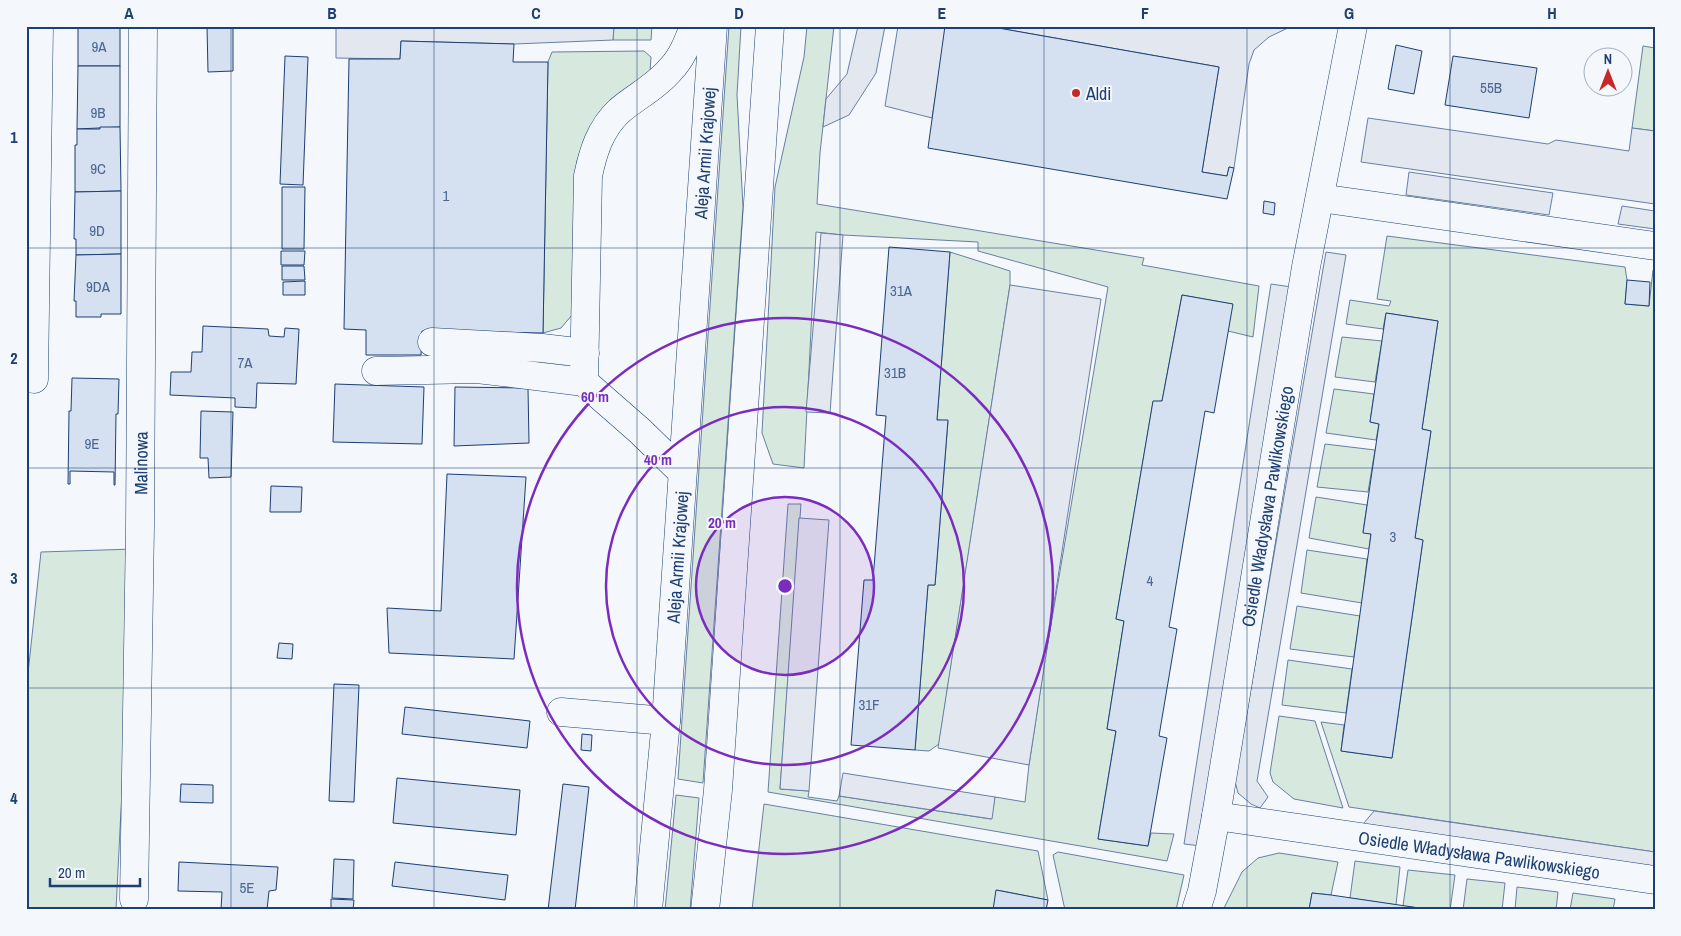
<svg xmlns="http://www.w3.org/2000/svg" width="1681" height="936" viewBox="0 0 1681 936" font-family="'Archivo Narrow',sans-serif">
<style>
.green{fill:#d7e8df;stroke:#687fa3}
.parking{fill:#e3e8f0;stroke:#687fa3}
.building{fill:#d5e0f0;stroke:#1d3f73}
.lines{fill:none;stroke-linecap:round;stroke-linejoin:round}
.minor-casing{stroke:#1d3f73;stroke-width:29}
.minor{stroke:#f4f7fb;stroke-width:28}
.grid{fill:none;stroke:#1d3f73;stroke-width:1;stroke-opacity:0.55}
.ring{fill:none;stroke:#7b2cbf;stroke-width:2.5}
.poi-dot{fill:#c62828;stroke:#f4f7fb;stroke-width:2}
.labels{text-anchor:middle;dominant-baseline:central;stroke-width:4;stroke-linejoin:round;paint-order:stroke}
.number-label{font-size:15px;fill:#4b6792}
.poi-label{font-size:18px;fill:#1d3f73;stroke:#f4f7fb;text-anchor:start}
.street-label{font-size:18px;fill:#1d3f73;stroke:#f4f7fb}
.centre{fill:#7b2cbf;stroke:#f4f7fb;stroke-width:2.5}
.ring-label{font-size:15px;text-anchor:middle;font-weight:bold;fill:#7b2cbf;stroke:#f4f7fb;stroke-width:4;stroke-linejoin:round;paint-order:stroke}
.neatline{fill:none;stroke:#1d3f73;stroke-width:2}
.grid-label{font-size:16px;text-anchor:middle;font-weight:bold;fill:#1d3f73}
</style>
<rect width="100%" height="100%" fill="#f4f7fb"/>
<g class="green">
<polygon points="614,26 652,26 651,40 613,40"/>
<polygon points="729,26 741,26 737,95 743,207 703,783 678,779"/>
<polygon points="807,26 834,26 820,153 817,204 1144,258 1142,265 1259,286 1253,337 1228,331 1232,304 1182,295 1162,401 1153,402 1116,619 1124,621 1107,729 1116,731 1098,839 1148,846 1151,833 1174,834 1167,861 768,792 788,504 801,504 780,789 809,791 808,797 837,801 839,796 991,819 995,797 1025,802 1029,765 1043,672 1108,287 978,251 978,242 843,235 816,232 804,468 773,464 762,433 775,187 804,57"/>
<polygon points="1643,46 1655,48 1655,131 1632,128"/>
<polygon points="644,51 651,57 650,72 591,128 577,161 572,315 561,328 543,333 548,62 552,52"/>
<polygon points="1387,236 1625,267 1627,280 1625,304 1649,306 1653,270 1655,270 1655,852 1349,807 1321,722 1344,725 1341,751 1392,758 1423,540 1415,538 1431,431 1422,429 1438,321 1386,313 1383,329 1346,324 1350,300 1389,306 1391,301 1377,299"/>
<polygon points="950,252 1010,271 1010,285 939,744 929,751 915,750 928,585 935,585 948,421 937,420"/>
<polygon points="1342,337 1382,341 1375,382 1335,377"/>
<polygon points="1334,389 1374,394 1370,422 1379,424 1376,440 1326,433"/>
<polygon points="1325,444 1375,450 1368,492 1317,487"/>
<polygon points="1316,497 1367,505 1363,532 1371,534 1369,549 1309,538"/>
<polygon points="134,549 116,910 26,910 26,692 41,552"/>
<polygon points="1307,550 1367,559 1362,603 1301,593"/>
<polygon points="1297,606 1360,616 1354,657 1290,649"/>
<polygon points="1288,660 1352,669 1346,713 1282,705"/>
<polygon points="1279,716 1315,721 1343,808 1294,799 1273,782 1270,773"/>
<polygon points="676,795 699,798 690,910 665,910"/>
<polygon points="764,804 1038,851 1048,900 997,890 993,910 752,910"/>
<polygon points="1058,852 1184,875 1176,910 1120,910 1110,908 1110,910 1065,910 1053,855"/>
<polygon points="1279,853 1338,862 1331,895 1312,893 1309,910 1223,910 1242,872 1258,858"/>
<polygon points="1355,861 1400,867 1396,905 1350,898"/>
<polygon points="1408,870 1455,875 1450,910 1433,910 1403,906"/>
<polygon points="1467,879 1505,883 1502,910 1463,910"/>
<polygon points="1517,887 1558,892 1556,910 1515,910"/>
<polygon points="1573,893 1615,899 1613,910 1570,910"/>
</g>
<g class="parking">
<polygon points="336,26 614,26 613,40 514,44 401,41 400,59 336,58"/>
<polygon points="858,26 885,26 876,73 849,115 823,127 826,99 847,74"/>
<polygon points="898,26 947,26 932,118 885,106"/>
<polygon points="987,26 1292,26 1269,37 1254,50 1249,64 1234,168 1229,167 1227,176 1202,172 1219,67"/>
<polygon points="1368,118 1548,144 1556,140 1629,151 1632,128 1655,131 1655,204 1361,162"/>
<polygon points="1409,172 1553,193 1549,215 1406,195"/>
<polygon points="1622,206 1655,211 1655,229 1618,224"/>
<polygon points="821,233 843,235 830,413 806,412"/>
<polygon points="1326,252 1346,255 1257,781 1268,797 1260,808 1251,804 1238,793 1235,781"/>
<polygon points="1271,284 1298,288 1202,846 1184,844"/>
<polygon points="1010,285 1101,299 1029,765 938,748"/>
<polygon points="799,518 829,520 809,791 780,789"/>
<polygon points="843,773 995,797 992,819 839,796"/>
<polygon points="1374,811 1655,852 1655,873 1358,830"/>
</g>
<g class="building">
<rect x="78" y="26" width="42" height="40"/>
<polygon points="207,26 233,26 233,71 208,72"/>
<polygon points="945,26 987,26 1219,67 1202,172 1227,176 1229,167 1234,168 1227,199 928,148"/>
<polygon points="401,41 514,44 513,62 548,62 543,333 422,331 421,355 366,355 366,330 344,329 349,59 400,59"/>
<polygon points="1396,45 1422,51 1414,94 1388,89"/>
<polygon points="285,56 308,57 303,185 280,184"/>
<polygon points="1453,56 1537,68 1529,118 1445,105"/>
<polygon points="78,66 120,66 120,127 77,129"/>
<polygon points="100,127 120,127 121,191 75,192 75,145 77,145 77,129 100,129"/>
<polygon points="282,187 305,187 304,249 282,249"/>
<polygon points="121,191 121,254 76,255 76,239 74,239 75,192"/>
<polygon points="1264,201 1275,203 1274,215 1263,213"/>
<polygon points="889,247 950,252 937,420 948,420 935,585 928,585 915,750 851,745 864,580 873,580 886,416 876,415"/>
<polygon points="281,251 305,251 304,265 281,265"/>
<polygon points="121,254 121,314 101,314 101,317 76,317 76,301 74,301 76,255"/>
<polygon points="282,266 304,266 305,280 282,280"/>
<polygon points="1627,280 1650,282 1649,306 1625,304"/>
<polygon points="305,281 305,295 283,295 283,282"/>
<polygon points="1182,295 1233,304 1214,413 1205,411 1169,627 1177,629 1159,736 1167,738 1148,846 1098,839 1116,731 1107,729 1124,621 1116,619 1153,401 1162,401"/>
<polygon points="1386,313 1438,321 1422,429 1431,431 1415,538 1423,540 1392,758 1341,751 1371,534 1363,533 1379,424 1370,422"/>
<polygon points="203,326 268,329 269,336 284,337 285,328 299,329 296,384 257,383 256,408 235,407 235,398 170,395 171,372 191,372 192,352 202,352"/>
<polygon points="72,378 119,379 118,414 116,414 115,485 114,485 114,472 70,471 70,484 68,484 69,411 71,411"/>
<polygon points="335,384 424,387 422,444 333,442"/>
<polygon points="455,387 528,388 529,443 454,446"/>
<polygon points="201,411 233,412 231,477 209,478 208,458 200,458"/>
<polygon points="447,474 526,477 514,659 389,653 387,608 441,611"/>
<polygon points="271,486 302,487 301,512 270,512"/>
<polygon points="279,643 293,644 292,659 277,658"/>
<polygon points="334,684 359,685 354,802 329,801"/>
<polygon points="405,707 530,721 527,748 402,734"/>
<polygon points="582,734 592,735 591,751 581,750"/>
<polygon points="397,778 520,790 516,835 393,823"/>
<polygon points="181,784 213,785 213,803 180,802"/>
<polygon points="563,784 589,787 575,910 548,910"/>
<polygon points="334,859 354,860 353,899 332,898"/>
<polygon points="179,862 278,867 276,890 269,891 267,910 221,910 222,892 178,891"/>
<polygon points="395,862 508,875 505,900 392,886"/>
<polygon points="996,890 1048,900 1046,910 993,910"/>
<polygon points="1312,893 1331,895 1433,910 1309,910"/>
<polygon points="331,899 354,900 353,910 331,910"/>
</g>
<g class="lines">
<defs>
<g id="minor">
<polyline points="1320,198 1655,246"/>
<polyline points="432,342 542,348 585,353"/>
<polyline points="376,371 477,369 584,382"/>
<polyline points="34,379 39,26"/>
<path d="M 682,472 L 640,431 L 584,382 L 588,176 C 593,152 600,129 619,111 C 635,97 656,87 670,70 C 682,58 688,42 694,26"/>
<polyline points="561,712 666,721"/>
<path id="s1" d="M 1216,816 L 1655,880"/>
<path id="s2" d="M 134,899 L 140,527 L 143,26"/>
<path id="s3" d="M 648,910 L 666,721 L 713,26"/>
<polyline points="705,910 718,790 770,26"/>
<path id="s4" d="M 1196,910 L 1202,891 L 1216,816 L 1306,267 L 1353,26"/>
</g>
</defs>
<use href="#minor" class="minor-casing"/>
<use href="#minor" class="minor"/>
</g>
<path class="grid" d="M 231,26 L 231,910M 434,26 L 434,910M 637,26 L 637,910M 840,26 L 840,910M 1044,26 L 1044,910M 1247,26 L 1247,910M 1450,26 L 1450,910M 26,248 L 1655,248M 26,468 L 1655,468M 26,688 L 1655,688"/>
<circle cx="785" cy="586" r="89" fill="#7b2cbf" fill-opacity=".12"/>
<g class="ring">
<circle cx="785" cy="586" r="89"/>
<circle cx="785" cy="586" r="179"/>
<circle cx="785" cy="586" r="268"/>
</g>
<circle class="poi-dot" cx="1076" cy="93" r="5"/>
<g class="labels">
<g class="number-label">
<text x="99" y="46">9A</text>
<text x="1491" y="87">55B</text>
<text x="98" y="112">9B</text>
<text x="98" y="168">9C</text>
<text x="446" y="195">1</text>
<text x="97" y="230">9D</text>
<text x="98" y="286">9DA</text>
<text x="901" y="290">31A</text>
<text x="245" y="362">7A</text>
<text x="895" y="372">31B</text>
<text x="92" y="443">9E</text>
<text x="1393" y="536">3</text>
<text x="1150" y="580">4</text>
<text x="869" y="704">31F</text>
<text x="247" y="887">5E</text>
</g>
<g class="poi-label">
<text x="1086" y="93">Aldi</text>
</g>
<g class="street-label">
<text stroke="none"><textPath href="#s3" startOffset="759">Aleja Armii Krajowej</textPath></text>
<text stroke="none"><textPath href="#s2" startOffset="436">Malinowa</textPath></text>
<text stroke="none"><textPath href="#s4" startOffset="410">Osiedle Władysława Pawlikowskiego</textPath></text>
<text stroke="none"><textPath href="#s3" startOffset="354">Aleja Armii Krajowej</textPath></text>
<text stroke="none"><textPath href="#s1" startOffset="266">Osiedle Władysława Pawlikowskiego</textPath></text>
</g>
</g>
<circle cx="785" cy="586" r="8" class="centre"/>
<g class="ring-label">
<text x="595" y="402">60 m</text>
<text x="658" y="465">40 m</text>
<text x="722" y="528">20 m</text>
</g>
<rect width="1681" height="936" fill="none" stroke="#f4f7fb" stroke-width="55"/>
<g transform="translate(1608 72)"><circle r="24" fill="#f4f7fb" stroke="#9eadc5"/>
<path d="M0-4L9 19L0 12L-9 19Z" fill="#c62828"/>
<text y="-8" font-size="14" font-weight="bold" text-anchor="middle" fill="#1d3f73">N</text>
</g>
<path d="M50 878v8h90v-8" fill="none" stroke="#1d3f73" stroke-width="2.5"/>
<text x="58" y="878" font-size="15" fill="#1d3f73" stroke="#f4f7fb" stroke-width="4" paint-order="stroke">20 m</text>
<rect x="28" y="28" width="1626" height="880" class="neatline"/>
<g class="grid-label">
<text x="129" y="19">A</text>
<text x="332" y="19">B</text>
<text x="536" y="19">C</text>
<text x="739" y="19">D</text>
<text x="942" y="19">E</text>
<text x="1145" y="19">F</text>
<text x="1349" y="19">G</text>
<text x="1552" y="19">H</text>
<text x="14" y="143">1</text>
<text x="14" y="364">2</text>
<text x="14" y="584">3</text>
<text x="14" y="804">4</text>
</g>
</svg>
